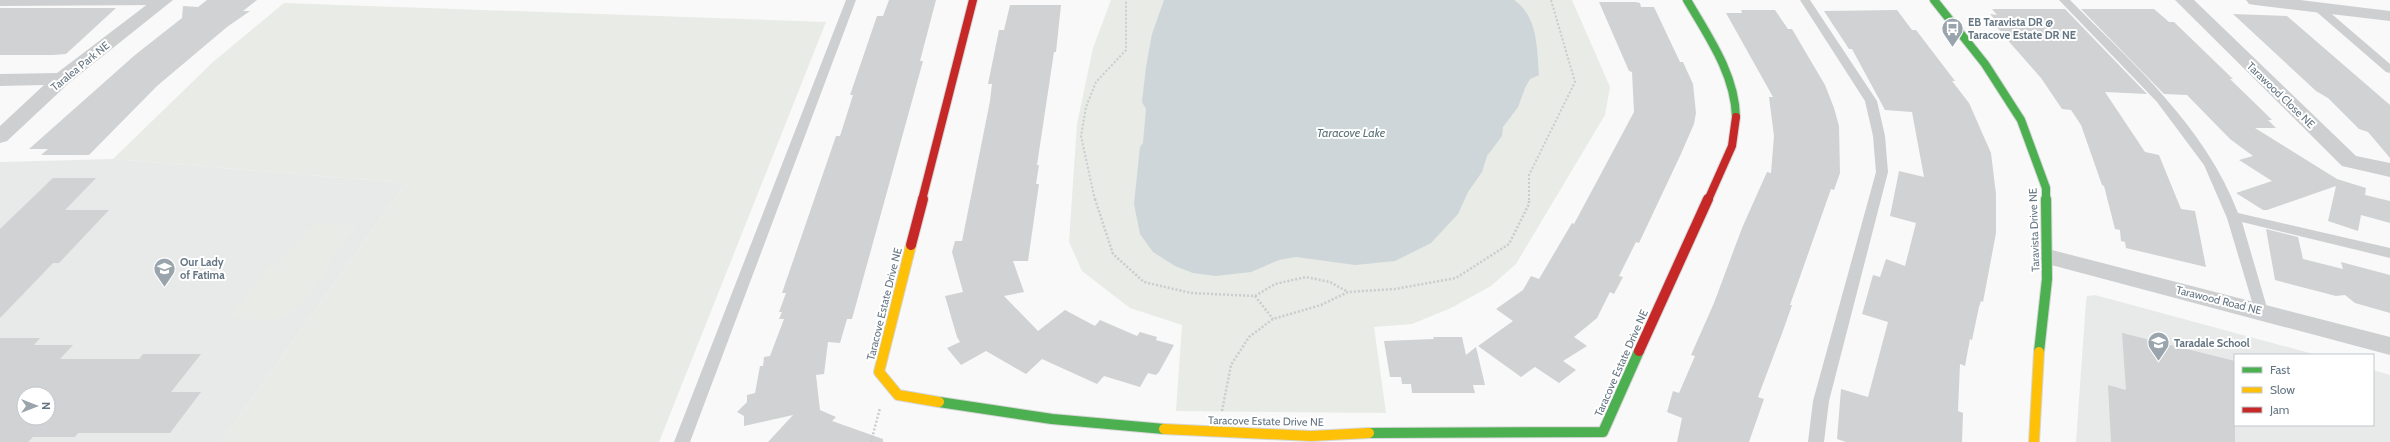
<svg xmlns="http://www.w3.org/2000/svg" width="2390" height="442" viewBox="0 0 2390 442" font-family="Cabin,sans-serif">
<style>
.built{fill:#e8e9e9;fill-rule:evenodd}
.green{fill:#e8ebe6}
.water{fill:#ced6d9}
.building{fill:#d0d2d3;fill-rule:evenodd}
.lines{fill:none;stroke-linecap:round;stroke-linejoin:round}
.fast-far1-casing{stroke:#d5d6d7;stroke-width:10}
.fast-casing{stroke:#d5d6d7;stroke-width:12}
.slow-casing{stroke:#d5d6d7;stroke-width:12}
.jam-far1-casing{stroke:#d5d6d7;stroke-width:10}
.jam-casing{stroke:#d5d6d7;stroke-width:12}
.path-far1{stroke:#cbcccd;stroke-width:2;stroke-dasharray:2 2;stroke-linecap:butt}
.path{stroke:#cbcccd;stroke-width:2.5;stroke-dasharray:2 2;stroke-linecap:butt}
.lane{fill:#cecfd0;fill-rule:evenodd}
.street{fill:#cecfd0;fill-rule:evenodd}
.fast-far1{stroke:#4caf50;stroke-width:8}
.fast{stroke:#4caf50;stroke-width:10}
.slow{stroke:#ffc107;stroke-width:10}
.jam-far1{stroke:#c62828;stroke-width:8}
.jam{stroke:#c62828;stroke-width:10}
.labels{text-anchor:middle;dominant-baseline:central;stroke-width:4;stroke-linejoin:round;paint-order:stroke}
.poi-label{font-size:11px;font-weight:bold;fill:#657683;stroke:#fff;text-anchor:start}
.street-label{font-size:11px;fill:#657683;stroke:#fff}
.water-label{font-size:12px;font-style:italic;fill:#60757c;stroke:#fff}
</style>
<rect width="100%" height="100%" fill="#f9f9f9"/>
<g class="built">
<path d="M 113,159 L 406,183 L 221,442 L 0,442 L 0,162 ZM 24,394 L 48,394 L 48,418 L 24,418 Z"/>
<polygon points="2095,295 2317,355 2235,355 2235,425 2373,425 2373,370 2390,375 2390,442 2076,442 2086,301 2087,296"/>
</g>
<g class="green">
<polygon points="1111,0 1572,0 1610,87 1605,115 1516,264 1491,286 1451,308 1412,324 1374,327 1386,413 1176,411 1182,325 1130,308 1082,271 1069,242 1077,124 1093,48"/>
<polygon points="284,3 826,22 659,442 221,442 406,183 113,159 213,62"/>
<polygon points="315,224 354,225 356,229 325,266 331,267 303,304 274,321 228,318 270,266 276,266 309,228"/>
</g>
<path class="water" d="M 1164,0 L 1514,0 C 1538,16 1537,49 1539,75 L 1530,79 L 1525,88 L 1518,107 L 1503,127 L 1502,136 L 1487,156 L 1482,172 L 1468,192 L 1458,214 L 1431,243 L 1395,261 L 1355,265 L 1296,257 L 1279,260 L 1251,272 L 1216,276 L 1193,273 L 1175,266 L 1153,252 L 1140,234 L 1134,204 L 1140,147 L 1143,143 L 1146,109 L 1142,102 L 1146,67 L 1152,34 Z"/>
<g class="building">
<polygon points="207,0 257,0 243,11 250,11 227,27 157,86 89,155 41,155 48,149 29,149 135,55 182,18 183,6 198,7"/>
<polygon points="889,0 936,0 920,61 923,61 852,319 847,319 840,343 828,342 824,374 816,375 820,410 836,417 832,421 883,439 883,442 768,442 793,415 744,426 744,416 737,412 747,402 747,395 755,393 760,366 763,366 764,357 770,356 784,319 779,319 782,312 779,312 786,293 782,293 836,136 840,136 853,95 850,95 877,16 883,16"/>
<polygon points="1599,2 1635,2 1640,3 1641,7 1654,7 1680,62 1683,62 1693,84 1696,113 1694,124 1680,156 1639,243 1636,242 1619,276 1623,277 1614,294 1610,292 1597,318 1574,337 1587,346 1563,361 1576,370 1559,383 1535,367 1521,377 1478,346 1513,321 1496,309 1523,290 1531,276 1539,279 1572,223 1574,224 1634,112 1632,72 1629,71"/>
<polygon points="1010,5 1061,5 1056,52 1054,52 1037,165 1039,165 1036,184 1039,184 1028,261 1013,261 1024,292 1004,296 1038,331 1065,310 1095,326 1100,320 1137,336 1140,332 1157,337 1156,340 1174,345 1159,372 1156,375 1148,373 1140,387 1104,376 1097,384 1042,359 1026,374 986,351 961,365 947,348 960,342 957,337 945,296 963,292 952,252 955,241 962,241 990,101 992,84 988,84 999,30 1004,30"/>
<polygon points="0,8 116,8 66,54 53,55 0,55"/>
<polygon points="1992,9 2065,9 2147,94 2105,92 2145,152 2159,155 2181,209 2195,211 2206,267 2126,248 2125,242 2121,241 2120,230 2115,229 2104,186 2102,185 2081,125 2071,110 2062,109 2041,78 2004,36 1993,22 1997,22 1990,14 1997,15"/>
<polygon points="2081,9 2154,9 2169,22 2174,22 2233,79 2230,79 2264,112 2272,120 2268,120 2276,128 2255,128 2337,179 2366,188 2365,195 2390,201 2390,223 2361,215 2358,231 2328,221 2336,186 2267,210 2263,210 2236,193 2272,181 2239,160 2253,156 2230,139 2187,95 2164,94"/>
<polygon points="1741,10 1775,10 1788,29 1792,29 1825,85 1834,108 1839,126 1840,173 1834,190 1831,189 1790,305 1792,305 1784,328 1758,397 1764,399 1749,442 1677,442 1682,418 1667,412 1673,391 1679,393 1695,356 1691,355 1714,303 1742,228 1767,172 1771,173 1774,136 1769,97 1773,97 1726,13 1742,13"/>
<polygon points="1897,10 1912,30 1916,30 1955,81 1952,81 1969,103 1991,153 1996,194 1996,233 1983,302 1981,301 1979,307 1972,340 1970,339 1965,366 1960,364 1958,411 1963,413 1962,442 1846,442 1837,439 1841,389 1868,397 1888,322 1862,314 1873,275 1880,277 1886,259 1905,266 1916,223 1890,216 1899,171 1924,177 1912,112 1885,110 1852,49 1849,49 1824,11"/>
<polygon points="2233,14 2287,16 2390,105 2390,158 2368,132 2359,129 2328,98 2316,91"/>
<polygon points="53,178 96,178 65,210 109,210 59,263 53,263 0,318 0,229"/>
<polygon points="2266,229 2298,237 2303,259 2343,269 2341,262 2390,275 2390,313 2355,303 2345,295 2336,296 2275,280"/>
<polygon points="2122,333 2235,361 2235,442 2111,442 2108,385 2126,390"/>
<polygon points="1433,337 1462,337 1466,355 1476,347 1485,385 1473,385 1475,393 1412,393 1411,384 1402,384 1401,377 1390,377 1384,341 1434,339"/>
<path d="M 0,338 L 40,338 L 34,345 L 73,345 L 60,359 L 139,359 L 143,354 L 201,354 L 171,392 L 201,392 L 170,433 L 78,433 L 75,437 L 33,437 L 28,442 L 0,442 ZM 24,394 L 48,394 L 48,418 L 24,418 Z"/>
</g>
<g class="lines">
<defs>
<g id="fast-far1">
<path d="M 1687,0 C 1708,36 1735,74 1736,117"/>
<polyline points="1934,0 1985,64 2021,120 2046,188 2046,200"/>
</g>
<g id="fast">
<polyline points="2039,352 2047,279 2046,199"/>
<polyline points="939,402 1052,419 1164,429"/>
<polyline points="1369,433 1603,432 1639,351"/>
</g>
<g id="slow">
<polyline points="911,245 879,372 898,395 939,402"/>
<polyline points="1164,429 1311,436 1369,433"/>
<polyline points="2034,442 2039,352"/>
</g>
<g id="jam-far1">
<polyline points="922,200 973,0"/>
<polyline points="1708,200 1732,146 1736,117"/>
</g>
<g id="jam">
<polyline points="911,245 923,199"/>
<polyline points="1639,351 1708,199"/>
</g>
</defs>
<use href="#fast-far1" class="fast-far1-casing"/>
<use href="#fast" class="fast-casing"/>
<use href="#slow" class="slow-casing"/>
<use href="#jam-far1" class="jam-far1-casing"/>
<use href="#jam" class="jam-casing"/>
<g class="path-far1">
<polyline points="1095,200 1081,136 1086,107 1096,82 1126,50 1126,0"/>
<polyline points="1529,200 1529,175 1575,82 1551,0"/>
</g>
<g class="path">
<polyline points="1095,199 1113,254 1144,282 1191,293 1255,296 1275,284 1306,277 1330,282 1348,292"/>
<polyline points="1255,296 1273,319"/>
<polyline points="1222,411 1231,365 1249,337 1273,319 1321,305 1348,292 1395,289 1456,278 1509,244 1529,204 1529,199"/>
<polyline points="871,442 880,408"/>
</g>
<g class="lane">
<polygon points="0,0 165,0 166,2 161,5 0,6"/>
<polygon points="846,0 856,0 690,442 674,442"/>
<polygon points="1800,0 1810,0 1877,101 1885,136 1888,172 1829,401 1824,442 1808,442 1813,401 1876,172 1873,136 1865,101"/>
<path d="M 2059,0 L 2070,0 C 2133,64 2205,126 2238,213 L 2390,248 L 2390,258 L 2242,222 L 2268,311 L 2266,315 L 2256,315 L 2227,218 L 2204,165 L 2157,102 Z"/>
<polygon points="2316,3 2320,4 2390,64 2390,73 2386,72 2312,8 2312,4"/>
</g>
<g class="street">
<polygon points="153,0 173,0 69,83 7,141 0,143 0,126 44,85 0,86 0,74 57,73"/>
<polygon points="2175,0 2194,0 2356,156 2390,163 2390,177 2342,166"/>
<polygon points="2246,0 2300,0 2390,11 2390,21 2255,5 2249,4"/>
<polygon points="2048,249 2390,337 2390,355 2040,262 2037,257 2040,252"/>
</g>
<use href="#fast-far1" class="fast-far1"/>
<use href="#fast" class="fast"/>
<use href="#slow" class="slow"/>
<use href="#jam-far1" class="jam-far1"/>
<use href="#jam" class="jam"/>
</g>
<defs>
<symbol id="bus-pin" viewBox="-11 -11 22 30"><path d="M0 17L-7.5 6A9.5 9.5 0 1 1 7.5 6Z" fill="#99a4ac" stroke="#fff"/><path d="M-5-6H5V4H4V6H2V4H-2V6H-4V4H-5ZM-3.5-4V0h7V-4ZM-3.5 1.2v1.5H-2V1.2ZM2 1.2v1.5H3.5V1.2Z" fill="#fff"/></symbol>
<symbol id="school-pin" viewBox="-11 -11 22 30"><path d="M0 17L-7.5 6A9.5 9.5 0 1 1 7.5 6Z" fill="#99a4ac" stroke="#fff"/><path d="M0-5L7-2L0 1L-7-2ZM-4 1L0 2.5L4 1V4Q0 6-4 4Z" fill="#fff"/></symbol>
</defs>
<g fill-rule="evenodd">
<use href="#bus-pin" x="1940" y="16" width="25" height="34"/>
<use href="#school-pin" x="152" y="256" width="25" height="34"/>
<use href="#school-pin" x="2146" y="330" width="25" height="34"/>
</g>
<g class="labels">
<g class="poi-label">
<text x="1968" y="22">EB Taravista DR @<tspan x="1968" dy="13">Taracove Estate DR NE</tspan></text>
<text x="180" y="262">Our Lady<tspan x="180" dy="13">of Fatima</tspan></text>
<text x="2174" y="343">Taradale School</text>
</g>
<g class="street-label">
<text transform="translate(80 66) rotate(-39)">Taralea Park NE</text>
<text transform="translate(2281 95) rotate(44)">Tarawood Close NE</text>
<text transform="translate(2034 230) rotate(-92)">Taravista Drive NE</text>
<text transform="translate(2219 300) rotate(14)">Tarawood Road NE</text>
<text transform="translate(884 304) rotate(-76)">Taracove Estate Drive NE</text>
<text transform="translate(1621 363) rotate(-66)">Taracove Estate Drive NE</text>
<text transform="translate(1266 421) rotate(1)">Taracove Estate Drive NE</text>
</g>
<g class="water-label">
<text x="1351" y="132">Taracove Lake</text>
</g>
</g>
<rect x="2234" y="354" width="140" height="72" fill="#ffffff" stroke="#c1c8cd"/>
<rect x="2242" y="367" width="20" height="6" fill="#4caf50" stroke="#c1c8cd"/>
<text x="2270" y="374" font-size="12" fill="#657683">Fast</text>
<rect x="2242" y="387" width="20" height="6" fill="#ffc107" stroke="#c1c8cd"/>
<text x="2270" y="394" font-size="12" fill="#657683">Slow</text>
<rect x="2242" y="407" width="20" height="6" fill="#c62828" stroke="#c1c8cd"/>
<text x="2270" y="414" font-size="12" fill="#657683">Jam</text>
<g transform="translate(36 406) rotate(90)"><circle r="19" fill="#ffffff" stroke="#c1c8cd"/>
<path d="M0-3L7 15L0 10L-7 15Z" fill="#99a4ac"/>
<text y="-6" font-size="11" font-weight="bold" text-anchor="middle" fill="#657683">N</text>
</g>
</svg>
